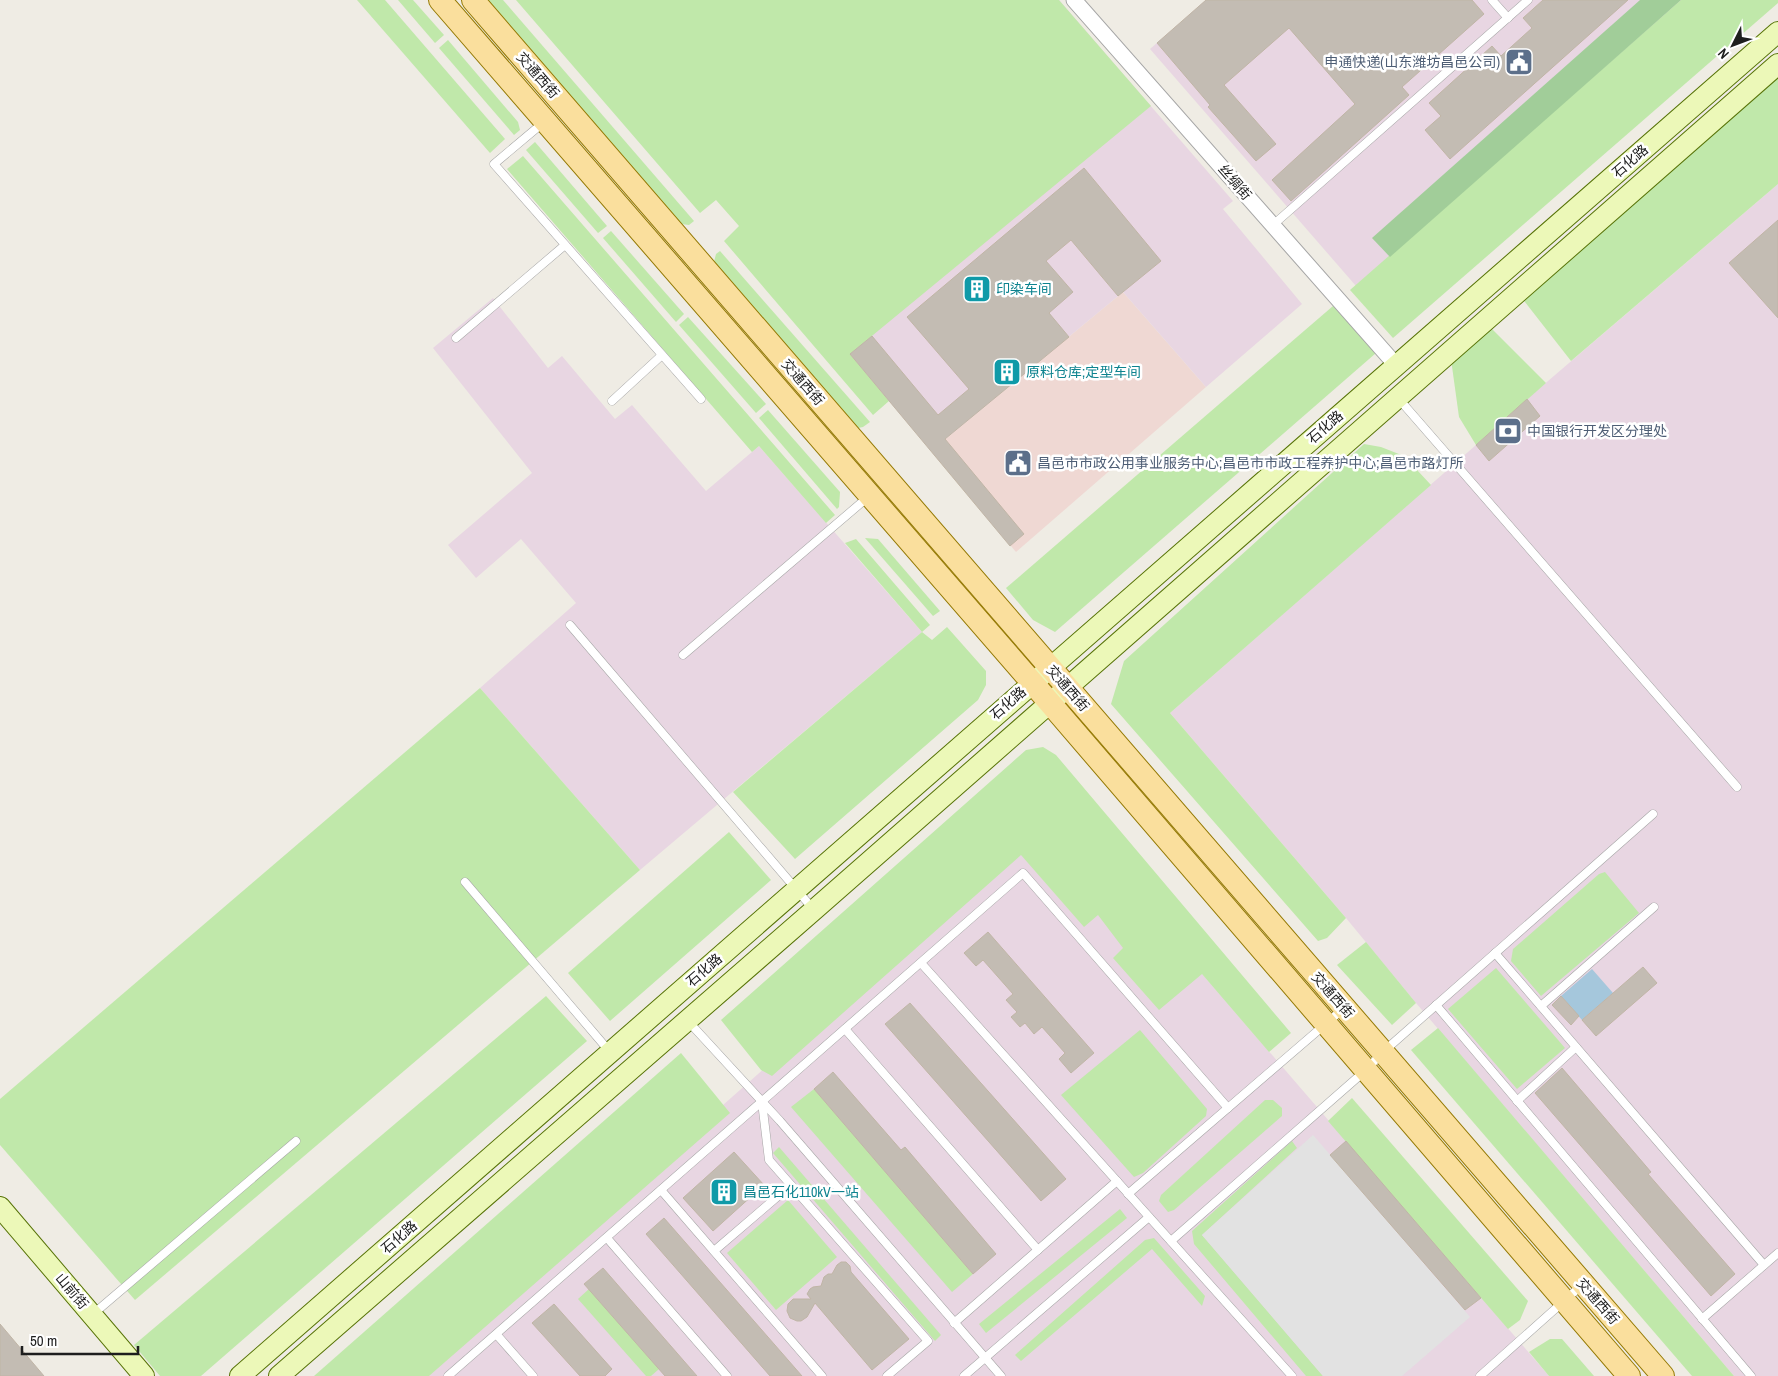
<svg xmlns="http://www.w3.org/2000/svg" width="1778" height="1376" viewBox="0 0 1778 1376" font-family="'Archivo Narrow','Noto Sans SC',sans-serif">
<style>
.commercial{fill:#efd8d3}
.industrial{fill:#e8d6e2}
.grass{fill:#c0e8aa}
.forest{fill:#a1cd99}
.parking{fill:#e2e2e2}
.water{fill:#a5c7dc}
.building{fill:#c3bcb3;stroke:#c0b5a6}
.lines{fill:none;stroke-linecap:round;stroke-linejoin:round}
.lane-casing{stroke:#a5a5a5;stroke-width:9}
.street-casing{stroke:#a5a5a5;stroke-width:17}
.secondary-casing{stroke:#577307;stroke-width:22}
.primary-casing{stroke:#947903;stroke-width:24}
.lane{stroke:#fff;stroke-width:8}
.street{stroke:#fff;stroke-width:15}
.secondary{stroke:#ecf8b8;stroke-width:20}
.primary{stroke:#fadf9d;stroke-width:22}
.labels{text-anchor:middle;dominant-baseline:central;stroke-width:5;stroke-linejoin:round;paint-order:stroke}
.service-label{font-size:14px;fill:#4e5e75;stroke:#fff;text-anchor:start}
.street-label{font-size:14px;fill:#1e1e1e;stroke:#fff}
.culture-label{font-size:14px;fill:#0d838f;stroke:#fff;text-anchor:start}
</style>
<rect width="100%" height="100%" fill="#efece4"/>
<polygon class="commercial" points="1123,292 1206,387 1016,552 931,451"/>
<g class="industrial">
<polygon points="1059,0 1233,201 1223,209 1302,304 1206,387 1123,292 931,451 850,354"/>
<polygon points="1206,0 1681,0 1356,286 1150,49"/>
<polygon points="1778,184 1778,1376 1734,1376 1416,1003 1346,918 1170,713 1476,445 1489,460 1527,399"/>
<polygon points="493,298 548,368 562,356 615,419 632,405 706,491 759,446 922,632 640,870 480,688 576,603 521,539 476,578 448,545 532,473 433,348"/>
<polygon points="1059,808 1549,1376 414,1376 723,1105"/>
</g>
<g class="grass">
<polygon points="357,0 385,0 505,139 490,153"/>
<polygon points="398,0 413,0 444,35 435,43"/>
<polygon points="488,0 503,0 694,221 689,225 681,224"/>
<polygon points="516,0 1059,0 1151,106 850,354 889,401 873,415 724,241 739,226 716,200 700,213"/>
<polygon points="1681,0 1778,0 1778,3 1393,338 1350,290"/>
<polygon points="448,40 518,122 520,130 514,135 439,48"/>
<polygon points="1778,75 1778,184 1571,361 1518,293"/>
<polygon points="535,142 607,226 598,233 526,150"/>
<polygon points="523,156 835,515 826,523 759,446 752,452 507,169"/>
<polygon points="611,231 684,314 676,322 603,238"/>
<polygon points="720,251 870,422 863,427 858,428 714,262 716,254"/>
<polygon points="1333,306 1376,353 1055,632 1033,620 1006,588"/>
<polygon points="688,317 766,404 756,413 679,325"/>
<polygon points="1485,322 1546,383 1476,445 1459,417 1450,352"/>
<polygon points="768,410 840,492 839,507 837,509 759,418"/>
<polygon points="1364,444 1381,447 1404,456 1431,485 1170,713 1346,918 1327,938 1318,941 1111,704 1124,661"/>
<polygon points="865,538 878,539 940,611 933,616"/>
<polygon points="856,539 930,625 922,632 932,640 947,627 986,671 986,685 978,700 795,859 733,792 922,632 845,543"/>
<polygon points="480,688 640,870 135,1300 0,1145 0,1099"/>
<polygon points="1043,747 1056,755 1291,1033 1269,1052 1202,974 1159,1010 1113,958 1123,948 1098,915 1084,927 1021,855 772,1076 761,1070 721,1020 1026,750"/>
<polygon points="729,832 771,880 610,1021 568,973"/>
<polygon points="1605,872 1639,913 1541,996 1511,961 1513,949 1599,874"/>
<polygon points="1366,942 1416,1003 1392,1025 1337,965"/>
<polygon points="1496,968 1565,1048 1517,1089 1448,1009"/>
<polygon points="546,996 587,1041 201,1376 160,1376 134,1345"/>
<polygon points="1438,1028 1734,1376 1692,1376 1411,1050"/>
<polygon points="1140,1030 1207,1109 1206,1116 1143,1173 1134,1177 1061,1095"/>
<polygon points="681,1053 730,1113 429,1376 314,1376"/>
<polygon points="814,1089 973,1274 952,1292 791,1107"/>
<polygon points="1352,1098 1528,1301 1520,1320 1508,1329 1328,1121"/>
<polygon points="1265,1100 1273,1100 1282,1108 1282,1116 1174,1210 1168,1212 1159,1201 1161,1195"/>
<polygon points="1292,1141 1297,1148 1202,1235 1323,1376 1306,1376 1194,1244 1192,1231"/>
<polygon points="779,1147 941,1335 935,1341 773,1153"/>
<polygon points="788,1200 837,1257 776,1310 727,1253"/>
<polygon points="1120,1209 1127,1218 986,1333 979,1324"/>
<polygon points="1154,1238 1205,1296 1202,1306 1152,1249 1021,1361 1015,1355 1145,1240"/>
<polygon points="589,1289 659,1369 651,1376 646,1376 578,1299"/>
<polygon points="1550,1339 1562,1339 1594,1376 1549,1376 1529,1352"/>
</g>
<polygon class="forest" points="1640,0 1681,0 1390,257 1372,238"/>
<polygon class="parking" points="1313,1135 1470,1317 1402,1376 1323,1376 1202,1235"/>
<polygon class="water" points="1592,969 1613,993 1582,1020 1561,996"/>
<g class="building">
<polygon points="1206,0 1472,0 1484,14 1402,87 1409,95 1291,201 1272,180 1355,104 1289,28 1224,85 1276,144 1256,161 1208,107 1210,105 1157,43"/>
<polygon points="1543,0 1628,0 1450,159 1425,130 1441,116 1429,103 1492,46 1501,56 1532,28 1523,18"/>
<polygon points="1084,168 1161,261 1118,296 1071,240 1046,261 1073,292 1049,313 1069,337 945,439 1024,534 1010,546 850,354 872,336 938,415 969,389 907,317"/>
<polygon points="1778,220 1778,318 1729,263"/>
<polygon points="1527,399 1540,416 1489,461 1476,445"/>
<polygon points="988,932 1094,1053 1071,1073 1059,1059 1065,1053 1042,1027 1034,1034 1025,1023 1020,1027 1011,1017 1017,1012 1006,1000 1013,994 983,960 976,966 964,953"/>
<polygon points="1643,967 1657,983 1596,1036 1582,1020"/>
<polygon points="1561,996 1579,1016 1571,1025 1552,1005"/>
<polygon points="910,1003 1066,1179 1041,1201 885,1024"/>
<polygon points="1562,1068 1651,1172 1648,1174 1735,1274 1711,1296 1535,1093"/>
<polygon points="833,1072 901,1150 905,1147 996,1254 973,1274 814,1089"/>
<polygon points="1346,1141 1481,1298 1465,1310 1330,1155"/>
<polygon points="734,1152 764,1185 713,1231 683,1198"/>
<polygon points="664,1218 802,1376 770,1376 646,1234"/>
<polygon points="841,1262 846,1262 850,1266 851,1272 909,1339 872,1370 815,1303 807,1317 801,1321 797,1321 790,1318 787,1311 788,1304 793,1299 811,1299 807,1294 810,1289 813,1287 821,1286 824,1277 828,1274 832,1274 837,1265"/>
<polygon points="603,1268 697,1376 665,1376 584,1284"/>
<polygon points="554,1304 612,1369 605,1376 580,1376 532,1323"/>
<polygon points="0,1324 44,1376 0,1376"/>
</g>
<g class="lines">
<defs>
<g id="lane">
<polyline points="1492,0 1508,18"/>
<polyline points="544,122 494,164 701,399"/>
<polyline points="1273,225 1528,0"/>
<polyline points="456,338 565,245"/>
<polyline points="1398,398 1737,787"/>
<polyline points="612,401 662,355"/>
<polyline points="570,625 814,910"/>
<polyline points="683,655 868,497"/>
<polyline points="465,882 610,1052"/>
<polyline points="1495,953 1764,1265"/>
<polyline points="921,963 1292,1376"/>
<polyline points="1436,1005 1751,1376"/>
<polyline points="1541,1006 1654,907"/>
<polyline points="687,1020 780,1121 1001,1376"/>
<polyline points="845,1029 1038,1250"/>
<polyline points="1517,1101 1576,1047"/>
<polyline points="762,1102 769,1160 928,1341 887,1376"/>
<polyline points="661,1190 822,1376"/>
<polyline points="1128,1194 1343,1009"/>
<polyline points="607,1238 727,1376"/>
<polyline points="1171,1241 1366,1070 1383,1052 1653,814"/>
<polyline points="714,1251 791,1185"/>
<polyline points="92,1315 296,1141"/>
<polyline points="1702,1319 1778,1253"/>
<polyline points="954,1323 1117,1181"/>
<polyline points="497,1335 533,1376"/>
<polyline points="448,1376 1023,873 1228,1108"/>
<polyline points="964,1376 1149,1217"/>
<polyline points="1480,1376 1582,1285"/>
</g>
<polyline id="street" points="1074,0 1396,365"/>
<g id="secondary">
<polyline points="0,1207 144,1376"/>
<polyline points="240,1376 1778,32"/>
<polyline points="279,1376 814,910 1778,64"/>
</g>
<g id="primary">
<polyline points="440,0 1050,703 1629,1376"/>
<polyline points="473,0 1663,1376"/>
</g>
</defs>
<use href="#lane" class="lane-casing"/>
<use href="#street" class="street-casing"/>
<use href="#secondary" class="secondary-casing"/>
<use href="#primary" class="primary-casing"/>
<use href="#lane" class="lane"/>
<use href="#street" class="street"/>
<use href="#secondary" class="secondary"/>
<use href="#primary" class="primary"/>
</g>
<defs>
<symbol id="civic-square" viewBox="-11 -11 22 22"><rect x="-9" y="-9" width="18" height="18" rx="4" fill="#5c6f8a" stroke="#fff"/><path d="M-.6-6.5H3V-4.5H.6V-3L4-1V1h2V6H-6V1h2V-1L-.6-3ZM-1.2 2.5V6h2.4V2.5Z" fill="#fff"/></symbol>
<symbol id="building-square" viewBox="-11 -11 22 22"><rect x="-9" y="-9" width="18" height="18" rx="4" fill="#0f9aa8" stroke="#fff"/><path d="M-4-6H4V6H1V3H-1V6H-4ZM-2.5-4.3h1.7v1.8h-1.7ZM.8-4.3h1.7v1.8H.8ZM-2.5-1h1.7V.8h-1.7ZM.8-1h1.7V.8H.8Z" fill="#fff"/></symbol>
<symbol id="bank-square" viewBox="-11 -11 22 22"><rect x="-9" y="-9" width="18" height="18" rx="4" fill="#5c6f8a" stroke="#fff"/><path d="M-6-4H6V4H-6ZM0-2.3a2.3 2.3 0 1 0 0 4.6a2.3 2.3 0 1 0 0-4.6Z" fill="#fff"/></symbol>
</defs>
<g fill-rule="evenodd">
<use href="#civic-square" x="1503" y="46" width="32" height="32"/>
<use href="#building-square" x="961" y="273" width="32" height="32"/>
<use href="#building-square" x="991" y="356" width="32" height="32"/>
<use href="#bank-square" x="1492" y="415" width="32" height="32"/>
<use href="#civic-square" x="1002" y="447" width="32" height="32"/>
<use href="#building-square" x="708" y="1176" width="32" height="32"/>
</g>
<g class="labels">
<g class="service-label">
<text x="1500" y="62" text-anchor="end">申通快递(山东潍坊昌邑公司)</text>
<text x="1527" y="431">中国银行开发区分理处</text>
<text x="1037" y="463">昌邑市市政公用事业服务中心;昌邑市市政工程养护中心;昌邑市路灯所</text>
</g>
<g class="street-label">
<text transform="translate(538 75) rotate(49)">交通西街</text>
<text transform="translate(1630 161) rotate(-41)">石化路</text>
<text transform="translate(1235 182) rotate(49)">丝绸街</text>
<text transform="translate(803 382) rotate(49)">交通西街</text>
<text transform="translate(1325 427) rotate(-41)">石化路</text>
<text transform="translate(1068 688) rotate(49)">交通西街</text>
<text transform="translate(1008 703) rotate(-41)">石化路</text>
<text transform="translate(704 970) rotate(-41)">石化路</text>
<text transform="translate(1333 995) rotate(49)">交通西街</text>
<text transform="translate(399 1237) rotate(-41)">石化路</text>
<text transform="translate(72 1291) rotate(50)">山前街</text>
<text transform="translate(1598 1301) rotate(49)">交通西街</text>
</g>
<g class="culture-label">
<text x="996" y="289">印染车间</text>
<text x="1026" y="372">原料仓库;定型车间</text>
<text x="743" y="1192">昌邑石化110kV一站</text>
</g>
</g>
<g transform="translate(1733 45) rotate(228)" stroke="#ffffff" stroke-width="4" paint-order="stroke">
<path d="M0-4L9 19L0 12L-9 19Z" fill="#1e1e1e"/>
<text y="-8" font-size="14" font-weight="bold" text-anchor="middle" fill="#1e1e1e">N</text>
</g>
<path d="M22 1346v8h116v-8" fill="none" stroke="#1e1e1e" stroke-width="2.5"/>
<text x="30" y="1346" font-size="15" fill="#1e1e1e" stroke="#ffffff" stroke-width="4" paint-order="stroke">50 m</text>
</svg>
